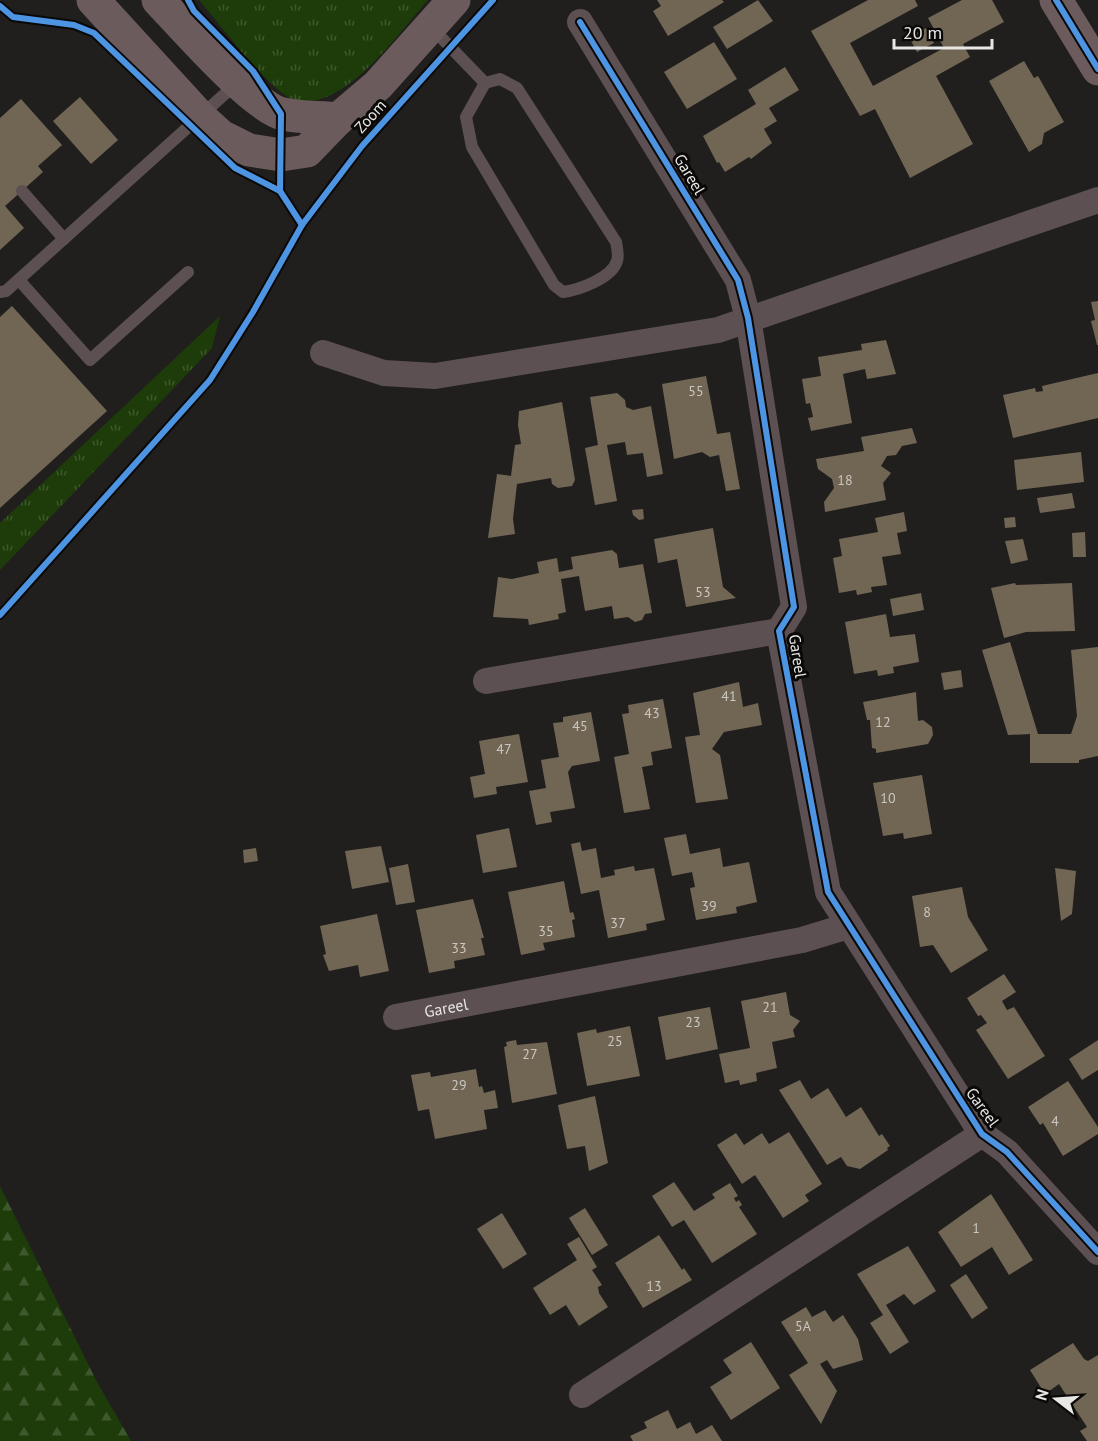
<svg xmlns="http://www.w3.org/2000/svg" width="1098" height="1441" viewBox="0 0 1098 1441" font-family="'PT Sans',sans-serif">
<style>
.grass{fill:url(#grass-tufts)}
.forest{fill:url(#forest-firs)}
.building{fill:#716654}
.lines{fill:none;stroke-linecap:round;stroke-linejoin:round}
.lane{stroke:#5d5052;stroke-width:12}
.street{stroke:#5d5052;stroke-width:26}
.secondary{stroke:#6b5b5d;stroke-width:33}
.cycleway-casing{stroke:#0a0908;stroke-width:10}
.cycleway{stroke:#4d94e3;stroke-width:6}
.labels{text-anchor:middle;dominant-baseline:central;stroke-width:6;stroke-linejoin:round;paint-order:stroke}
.number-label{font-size:14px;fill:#cac7c1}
.street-label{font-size:16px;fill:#e8e7e5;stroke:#0a0908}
</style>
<defs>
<pattern id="grass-tufts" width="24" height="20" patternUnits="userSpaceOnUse" patternTransform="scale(1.5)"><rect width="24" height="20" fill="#1d3c09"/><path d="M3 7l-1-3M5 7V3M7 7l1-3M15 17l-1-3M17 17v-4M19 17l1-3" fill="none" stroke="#3e582d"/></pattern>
<pattern id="forest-firs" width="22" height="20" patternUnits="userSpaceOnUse" patternTransform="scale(1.5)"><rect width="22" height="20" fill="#1d3c09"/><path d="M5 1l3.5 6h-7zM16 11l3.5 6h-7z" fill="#3e582d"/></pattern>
</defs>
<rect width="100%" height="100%" fill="#201f1e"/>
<g class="grass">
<path d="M 199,0 L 428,0 C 400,31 339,120 290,98 C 267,87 218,22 199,0 Z"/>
<polygon points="220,316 212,348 0,570 0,523"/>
</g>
<polygon class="forest" points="0,1186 97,1382 131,1441 0,1441"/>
<g class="building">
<polygon points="657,0 722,0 724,2 668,36 653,11 661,6"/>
<polygon points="758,0 773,21 727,49 713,27"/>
<polygon points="868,0 915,0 918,6 850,43 873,86 944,48 928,18 962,0 992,0 1004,22 963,44 970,57 936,76 973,144 910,178 875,109 860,116 811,31"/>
<polygon points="926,28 934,43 917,52 909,37"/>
<polygon points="714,42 737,79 687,109 664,72"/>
<polygon points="1024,61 1034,78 1038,76 1064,122 1044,133 1042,144 1029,152 989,81"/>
<polygon points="785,67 799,90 769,108 777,121 764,129 772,143 751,159 749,157 725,172 719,162 717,163 703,136 756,104 748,90"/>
<polygon points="80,97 118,140 91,164 53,121"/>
<polygon points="21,99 62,145 38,166 43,172 5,206 24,228 0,250 0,118"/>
<polygon points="1098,301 1098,345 1097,345 1091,321 1095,320 1091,302"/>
<polygon points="12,306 107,411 0,508 0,317"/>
<polygon points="886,340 896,374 867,379 865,369 843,374 852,423 811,431 808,418 813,417 810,403 806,404 802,379 821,376 818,357 862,350 861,344"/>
<polygon points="1098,373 1098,418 1013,438 1003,395 1035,388 1036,392 1043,391 1042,386"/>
<polygon points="706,376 717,434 730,432 740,489 726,491 719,455 710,457 702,452 674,459 662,384"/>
<polygon points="617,393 625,400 626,407 633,410 651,406 663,474 647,477 643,453 627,455 625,442 607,445 617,501 595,505 585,448 598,445 590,397"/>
<polygon points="562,402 575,480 572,486 558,488 552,484 551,478 517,484 513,519 515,534 488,538 497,474 511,476 515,445 521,444 518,425 519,411"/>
<polygon points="912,428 917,443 902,446 896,455 887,456 881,466 891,473 883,483 886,500 825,512 824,502 834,488 832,479 818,469 816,459 864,451 861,437"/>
<polygon points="1081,452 1084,482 1017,490 1014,460"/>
<polygon points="1072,493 1075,508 1040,513 1037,498"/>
<polygon points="643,509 644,519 639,520 633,515 632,510"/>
<polygon points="904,512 907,531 897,533 901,554 882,557 887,585 871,587 872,592 857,595 856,590 839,593 833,558 842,556 839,539 878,532 875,518"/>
<polygon points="1015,517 1016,527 1005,528 1004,518"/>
<polygon points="713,528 723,587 736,598 686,607 677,559 658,563 654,539"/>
<polygon points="1085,532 1086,557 1073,557 1072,533"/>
<polygon points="1023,539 1028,560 1011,564 1005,541"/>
<polygon points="612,550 617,554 619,568 643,564 652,613 645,614 642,620 635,622 628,617 614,619 612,606 585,611 579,576 561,579 566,612 558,614 559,619 529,625 528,619 493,617 498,577 512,579 539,573 537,562 557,558 559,572 573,569 571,557"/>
<polygon points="1015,583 1016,585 1072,583 1075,631 1026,632 1004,638 991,588"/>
<polygon points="921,593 924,610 893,616 890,599"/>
<polygon points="886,614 890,637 915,634 919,662 893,667 894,673 878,676 877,670 854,674 845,622"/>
<polygon points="1010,642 1038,734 1071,734 1077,716 1071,650 1098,647 1098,756 1079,760 1079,763 1030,763 1030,734 1008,735 982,650"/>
<polygon points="961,670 963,687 944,690 941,673"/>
<polygon points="739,682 743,707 758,703 762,725 724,732 712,749 720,755 728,799 696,803 685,737 700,735 693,693"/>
<polygon points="916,692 918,721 923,720 932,727 933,735 928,744 876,753 876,749 872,748 870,720 867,720 863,702"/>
<polygon points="663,699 672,748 651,752 653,765 642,767 650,809 624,813 614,757 629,754 622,714 629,713 628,705"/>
<polygon points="591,712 600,761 572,766 568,772 575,808 550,812 552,822 536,825 529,791 546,788 541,760 559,757 553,723 563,722 563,717"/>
<polygon points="519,734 528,782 496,787 497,794 474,798 470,777 485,774 479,741"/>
<polygon points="922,775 932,834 904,839 903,833 883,836 873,783"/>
<polygon points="509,828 517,867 483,873 476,835"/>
<polygon points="686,834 690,854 720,848 723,867 749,862 757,902 736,907 737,913 696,920 690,888 695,887 692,872 672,876 664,838"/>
<polygon points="580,842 582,851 596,848 601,878 615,875 614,870 634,866 635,871 654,868 665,920 646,924 647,930 608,938 599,890 581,894 571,844"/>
<polygon points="381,846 389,882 352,889 345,851"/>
<polygon points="256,848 258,861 244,863 243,850"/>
<polygon points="408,864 415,902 396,905 389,868"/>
<polygon points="1055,868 1076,871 1072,914 1061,921"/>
<polygon points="564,881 570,913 573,912 575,919 572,920 575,937 543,943 545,950 521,955 508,892"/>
<polygon points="962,887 968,917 988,950 951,973 933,945 920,947 912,896"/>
<polygon points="473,899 484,938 481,938 485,955 454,961 455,968 429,973 416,910"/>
<polygon points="377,914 389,971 360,977 358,965 329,971 323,955 326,954 320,926"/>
<polygon points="1004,974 1016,992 1002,1001 1007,1010 1014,1007 1045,1056 1008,1079 976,1030 987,1023 981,1015 978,1016 967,998"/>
<polygon points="786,992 790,1015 800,1021 793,1030 795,1037 772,1042 777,1068 756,1073 757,1081 740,1085 739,1080 725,1083 719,1054 750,1048 741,1001"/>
<polygon points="710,1007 718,1049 666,1060 658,1017"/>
<polygon points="630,1026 640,1076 587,1086 577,1033 596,1029 597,1033"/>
<polygon points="516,1040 517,1045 547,1042 557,1094 512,1103 504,1047 507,1046 506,1042"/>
<polygon points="1098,1040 1098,1070 1082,1080 1069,1059"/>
<polygon points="476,1069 479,1087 482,1086 484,1093 495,1090 498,1108 484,1110 487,1129 435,1139 429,1109 418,1111 411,1075 430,1072 431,1077"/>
<polygon points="800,1080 811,1099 828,1088 846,1117 861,1107 879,1136 882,1134 890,1146 887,1148 888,1150 860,1169 847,1166 841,1157 827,1165 779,1090"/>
<polygon points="1068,1081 1098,1127 1098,1134 1063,1156 1043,1123 1040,1125 1028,1107"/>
<polygon points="595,1096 608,1163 589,1171 585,1146 567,1149 558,1105"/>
<polygon points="789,1132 822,1184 805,1195 809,1201 783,1218 755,1175 742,1184 717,1145 736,1133 744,1145 762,1133 769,1144"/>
<polygon points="674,1182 694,1211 715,1198 712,1194 730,1183 738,1196 734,1198 736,1202 739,1200 742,1205 739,1207 757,1234 712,1263 684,1220 672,1227 652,1196"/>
<polygon points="991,1194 1033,1260 1009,1275 992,1247 961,1267 938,1232"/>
<polygon points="585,1208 608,1245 592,1255 569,1218"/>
<polygon points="502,1213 527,1254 503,1269 477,1229"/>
<polygon points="659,1235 682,1270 684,1268 692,1280 643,1308 615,1263"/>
<polygon points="579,1237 597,1267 592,1270 602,1285 598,1287 599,1293 608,1307 579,1326 566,1305 550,1315 533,1288 577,1260 567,1244"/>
<polygon points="908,1246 936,1291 914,1305 904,1294 886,1305 909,1342 890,1354 870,1323 883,1315 857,1274"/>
<polygon points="966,1274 988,1308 972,1319 950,1285"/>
<polygon points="806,1307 812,1317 825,1310 833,1322 843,1315 858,1339 863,1360 833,1369 827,1360 820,1364 837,1391 821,1424 789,1375 808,1363 781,1322"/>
<polygon points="751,1342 780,1388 731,1420 710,1387 732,1373 723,1360"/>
<polygon points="1073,1343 1084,1359 1088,1361 1098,1355 1098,1441 1087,1441 1080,1431 1087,1427 1059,1384 1045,1394 1030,1370"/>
<polygon points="668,1410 677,1429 690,1422 696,1434 712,1425 722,1441 633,1441 630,1436 647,1428 644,1422"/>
</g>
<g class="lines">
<g class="lane">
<path d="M 431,27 L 485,83 L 466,117 L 472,147 L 554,285 L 563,292 C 579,290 612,278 617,261 C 619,256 617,247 616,242 L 517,88 L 500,79 L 485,83"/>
<polyline points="22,191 64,239"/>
<polyline points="19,280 90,360 188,272"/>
<polyline points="0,292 6,291 237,83"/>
</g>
<g class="street">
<polyline points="580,22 738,280 748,318 794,607 779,631 828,892 982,1134 1007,1152 1098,1252"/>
<polyline points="323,353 384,373 435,376 718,330 1098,200"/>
<polyline points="486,681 779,631"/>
<path id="s1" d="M 396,1017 L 802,940 L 848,926"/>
<polyline points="582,1395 982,1134"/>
</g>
<g class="secondary">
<polyline points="93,0 200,117 221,136 249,150 281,155 307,151 338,119 378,85 454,0"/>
<path d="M 158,0 C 181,24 254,108 283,114 C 301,118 320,117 338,119"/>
<polyline points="1056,0 1098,69"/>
</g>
<defs>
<g id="cycleway">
<polyline points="188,0 194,11 253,71 281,114 280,191"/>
<polyline points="1056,0 1098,69"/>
<polyline points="0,6 13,17 74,25 94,33 235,168 280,191 302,225"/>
<polyline points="580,22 738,280 748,318 794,607 779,631 828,892 982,1134 1007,1152 1098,1252"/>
<polyline points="0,615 210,380 253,312 302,225 324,196 362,146 493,0"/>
</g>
</defs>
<use href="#cycleway" class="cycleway-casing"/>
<use href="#cycleway" class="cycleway"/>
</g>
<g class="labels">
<g class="number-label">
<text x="696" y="391">55</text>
<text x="845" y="480">18</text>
<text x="703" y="592">53</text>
<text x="729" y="696">41</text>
<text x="652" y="713">43</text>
<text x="883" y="722">12</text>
<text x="580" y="726">45</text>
<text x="504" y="749">47</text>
<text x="888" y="798">10</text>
<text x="709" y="906">39</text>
<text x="927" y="912">8</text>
<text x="618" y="923">37</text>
<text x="546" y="931">35</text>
<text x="459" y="948">33</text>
<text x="770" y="1007">21</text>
<text x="693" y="1022">23</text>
<text x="615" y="1041">25</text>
<text x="530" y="1054">27</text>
<text x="459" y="1085">29</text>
<text x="1055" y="1121">4</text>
<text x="976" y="1228">1</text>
<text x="654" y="1286">13</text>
<text x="803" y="1326">5A</text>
</g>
<g class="street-label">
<text transform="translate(370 116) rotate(-48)">Zoom</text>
<text transform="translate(690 174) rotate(59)">Gareel</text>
<text transform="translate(798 656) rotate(81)">Gareel</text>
<text stroke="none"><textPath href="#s1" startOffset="51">Gareel</textPath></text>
<text transform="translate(983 1107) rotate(54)">Gareel</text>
</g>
</g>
<g transform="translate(1056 1399) rotate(287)" stroke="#0a0908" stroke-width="4.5" paint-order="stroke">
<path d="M0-4.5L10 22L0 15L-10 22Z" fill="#e8e7e5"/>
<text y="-9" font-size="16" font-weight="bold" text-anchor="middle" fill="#e8e7e5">N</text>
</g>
<path d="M894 39v9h98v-9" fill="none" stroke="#e8e7e5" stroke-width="3"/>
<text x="903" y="39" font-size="18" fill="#e8e7e5" stroke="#0a0908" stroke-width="4.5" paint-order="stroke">20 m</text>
</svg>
